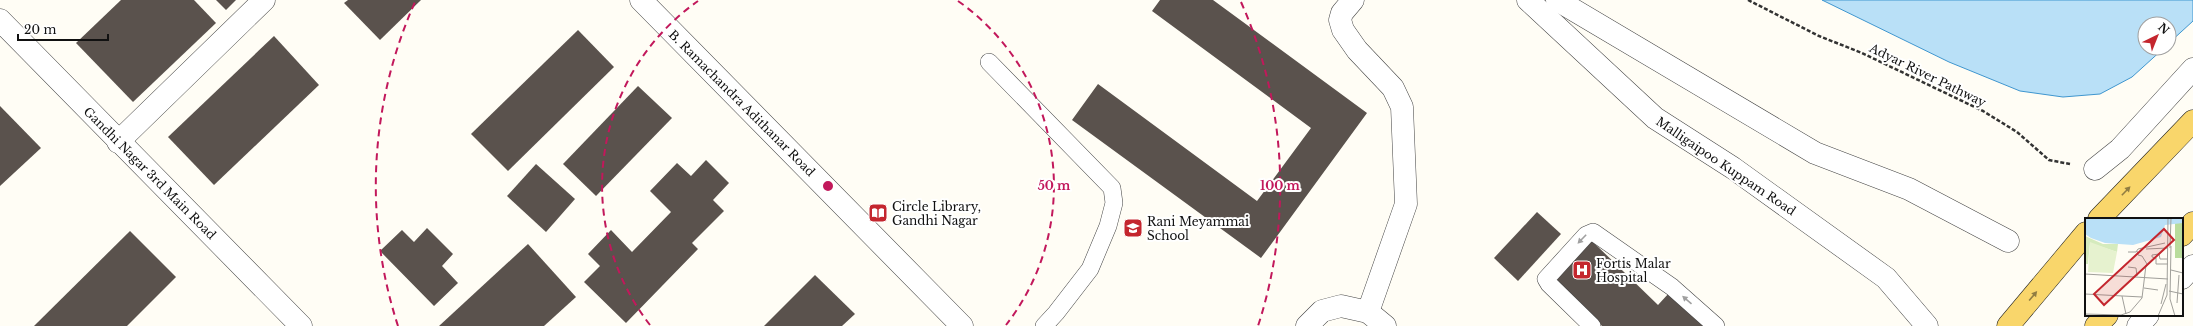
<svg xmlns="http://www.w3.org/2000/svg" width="2193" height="326" viewBox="0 0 2193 326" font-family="'Libre Baskerville',serif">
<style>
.water{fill:#b9e0f7;stroke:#3f96cf}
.building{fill:#5a524d}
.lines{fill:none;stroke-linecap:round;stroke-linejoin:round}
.lane-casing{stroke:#444;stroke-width:18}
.street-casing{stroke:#444;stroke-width:23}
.primary-casing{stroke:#222;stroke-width:23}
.path{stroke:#333;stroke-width:2.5;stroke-dasharray:4 2;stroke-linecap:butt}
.lane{stroke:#fff;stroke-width:17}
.street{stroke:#fff;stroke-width:22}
.primary{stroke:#f9d66b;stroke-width:22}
.oneway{fill:#917d42}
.oneway2{fill:#a0a0a0}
.ring{fill:none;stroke:#c2185b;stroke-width:2;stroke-dasharray:7 5}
.labels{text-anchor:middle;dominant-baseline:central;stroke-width:4;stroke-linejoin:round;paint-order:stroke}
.street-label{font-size:12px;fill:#111;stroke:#fff}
.poi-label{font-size:12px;fill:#111;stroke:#fff;text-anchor:start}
.inset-road{fill:none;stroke:#a09f9a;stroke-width:1}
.view{fill:#c4262e;fill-opacity:0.15;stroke:#c4262e;stroke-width:2}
.inset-edge{fill:none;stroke:#111;stroke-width:2}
.centre{fill:#c2185b;stroke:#fff;stroke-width:2}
.ring-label{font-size:12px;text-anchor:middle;font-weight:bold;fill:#c2185b;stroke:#fff;stroke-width:4;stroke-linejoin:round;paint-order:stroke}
</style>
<rect width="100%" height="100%" fill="#fffdf5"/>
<polygon class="water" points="1822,0 2193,0 2193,21 2169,43 2169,24 2145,24 2145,48 2164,48 2132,77 2100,94 2063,97 2020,91 1949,62"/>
<g class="building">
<polygon points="121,0 194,0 216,23 133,102 76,43"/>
<polygon points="216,0 236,0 226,10"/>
<polygon points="348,0 421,0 380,40 344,3"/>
<polygon points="1160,0 1213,0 1367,113 1261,258 1072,120 1098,84 1257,201 1311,128 1152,11"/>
<polygon points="578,30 614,67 508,171 471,134"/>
<polygon points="274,36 319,85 214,185 168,137"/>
<polygon points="638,86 672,118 596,196 563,164"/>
<polygon points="0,106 41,148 0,186"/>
<polygon points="706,160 729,183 713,200 724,211 692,243 698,249 626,323 584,282 600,266 588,254 611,230 632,252 671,212 650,191 677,163 691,176"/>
<polygon points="536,164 575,199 546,232 507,196"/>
<polygon points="1537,212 1561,234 1518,281 1494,258"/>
<polygon points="427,228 453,254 442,266 458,283 434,306 380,251 402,230 414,242"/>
<polygon points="130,231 176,277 127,326 34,326"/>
<polygon points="1592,241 1658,305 1669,293 1703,326 1602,326 1555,279"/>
<polygon points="528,244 576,297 544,326 439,326"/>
<polygon points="815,275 855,314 842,326 764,326"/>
</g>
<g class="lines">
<defs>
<g id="lane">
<polyline points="989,62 1112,188 1114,203 1108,226 1090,269 1056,313 1044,326"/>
<polyline points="1592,326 1549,284 1546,279 1586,235 1593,232 1672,287 1716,326"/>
</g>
<g id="street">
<polyline points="641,0 962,326"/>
<polyline points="1353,0 1342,13 1340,20 1343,30 1357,50 1393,88 1402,107 1406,204 1368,312"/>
<polyline points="1528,0 1655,118 1733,168 1886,278 1927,326"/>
<polyline points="1557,0 1815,153 1909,189 2008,241"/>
<polyline points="0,20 301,326"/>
<polyline points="118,142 264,0"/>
<polyline points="2095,169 2120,149 2193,69"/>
<polyline points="2182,278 2193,266"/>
<polyline points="1307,326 1322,311 1341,306 1368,312 1385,326"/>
<polyline points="2138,326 2148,315"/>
</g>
<g id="primary">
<polyline points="2099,219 2193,121"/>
<polyline points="2182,235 2193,223"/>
<polyline points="2008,326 2086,233"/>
<polyline points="2096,326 2107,315"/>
</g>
</defs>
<use href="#lane" class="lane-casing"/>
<use href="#street" class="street-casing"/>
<use href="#primary" class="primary-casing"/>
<polyline class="path" points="1748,0 1819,36 1862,53 1983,111 2017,132 2049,160 2070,164"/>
<use href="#lane" class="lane"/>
<use href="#street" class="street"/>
<use href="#primary" class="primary"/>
</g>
<defs><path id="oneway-solid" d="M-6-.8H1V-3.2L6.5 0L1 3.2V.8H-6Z"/></defs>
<g class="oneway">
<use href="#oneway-solid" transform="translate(2126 191) rotate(-46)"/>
<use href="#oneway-solid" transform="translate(2033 296) rotate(-50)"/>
</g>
<g class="oneway2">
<use href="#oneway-solid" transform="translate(1582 239) rotate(134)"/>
<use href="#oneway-solid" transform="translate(1687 300) rotate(-139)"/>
</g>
<g class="ring">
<path d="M650 325A226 226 0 0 1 698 1M958 1A226 226 0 0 1 1006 325"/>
<path d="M398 326A452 452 0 0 1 415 2M1241 2A452 452 0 0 1 1258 326"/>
</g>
<defs>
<symbol id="library-square" viewBox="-11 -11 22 22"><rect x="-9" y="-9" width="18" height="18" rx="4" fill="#c4262e" stroke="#fff"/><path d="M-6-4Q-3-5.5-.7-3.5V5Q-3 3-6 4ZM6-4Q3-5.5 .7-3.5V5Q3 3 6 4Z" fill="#fff"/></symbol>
<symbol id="university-square" viewBox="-11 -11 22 22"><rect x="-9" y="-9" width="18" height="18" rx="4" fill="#c4262e" stroke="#fff"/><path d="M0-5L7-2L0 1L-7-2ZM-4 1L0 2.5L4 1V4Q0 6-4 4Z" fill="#fff"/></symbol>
<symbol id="hospital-square" viewBox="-11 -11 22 22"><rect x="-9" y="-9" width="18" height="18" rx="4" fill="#c4262e" stroke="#fff"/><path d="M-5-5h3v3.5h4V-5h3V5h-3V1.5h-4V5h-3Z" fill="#fff"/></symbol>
</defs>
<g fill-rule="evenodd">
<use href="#library-square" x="867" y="202" width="22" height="22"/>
<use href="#university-square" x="1122" y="217" width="22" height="22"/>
<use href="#hospital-square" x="1571" y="259" width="22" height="22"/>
</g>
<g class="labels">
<g class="street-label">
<text transform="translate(1928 75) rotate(26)">Adyar River Pathway</text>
<text transform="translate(742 103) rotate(45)">B. Ramachandra Adithanar Road</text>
<text transform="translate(1726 166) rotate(34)">Malligaipoo Kuppam Road</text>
<text transform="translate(150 173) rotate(45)">Gandhi Nagar 3rd Main Road</text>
</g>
<g class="poi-label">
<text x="892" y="206">Circle Library,<tspan x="892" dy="14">Gandhi Nagar</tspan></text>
<text x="1147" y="221">Rani Meyammai<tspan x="1147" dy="14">School</tspan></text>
<text x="1596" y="263">Fortis Malar<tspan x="1596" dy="14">Hospital</tspan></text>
</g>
</g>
<g transform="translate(2085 218)">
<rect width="98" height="98" fill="#fffdf5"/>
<path d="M 0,18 L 18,26 L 33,26 L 32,34 L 5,25 L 3,46 L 0,46 Z" fill="#d5ebbd"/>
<path d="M 90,5 L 98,5 L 98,40 L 90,40 Z" fill="#b9dc9c"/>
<path d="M 5,24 L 32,34 L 28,55 L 3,54 Z" fill="#e6f2cf"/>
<path d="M 0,0 L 98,0 L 98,5 L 80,7 L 76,19 L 48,27 L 20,25 L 6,20 L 0,16 Z" fill="#b9e0f7"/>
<path class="inset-road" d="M 86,28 L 85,81 L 90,98M 85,30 L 86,0M 61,31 L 83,30M 52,33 L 53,37 L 57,38 L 62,46M 43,34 L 51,34 L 53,31 L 80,25M 83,46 L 71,46 L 71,40 L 67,39 L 67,37 L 74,36 L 75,41 L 83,41M 43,49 L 51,50 L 52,58M 86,52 L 98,55M 0,56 L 83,61M 59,70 L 73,72M 84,73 L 98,76M 0,76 L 57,79M 37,78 L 41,96M 92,85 L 94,57M 76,86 L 81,66M 0,96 L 36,97 L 45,94 L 57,80 L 61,47 L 65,45M 73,98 L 82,77 L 83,0"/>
<path class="view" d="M 79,11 L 89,22 L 19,87 L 9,76 Z"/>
<rect width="98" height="98" class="inset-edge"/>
</g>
<circle cx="828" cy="186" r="6" class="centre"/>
<g class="ring-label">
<text x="1054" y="190">50 m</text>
<text x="1280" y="190">100 m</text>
</g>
<g transform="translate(2157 36) rotate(43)"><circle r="19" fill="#ffffff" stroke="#a0a0a0"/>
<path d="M0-3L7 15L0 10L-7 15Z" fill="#c4262e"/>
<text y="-6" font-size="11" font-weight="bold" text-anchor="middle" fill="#111111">N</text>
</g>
<path d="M18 34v6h90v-6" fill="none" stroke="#111111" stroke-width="2"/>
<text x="24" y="34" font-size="12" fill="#111111" stroke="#ffffff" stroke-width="3" paint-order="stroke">20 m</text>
</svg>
